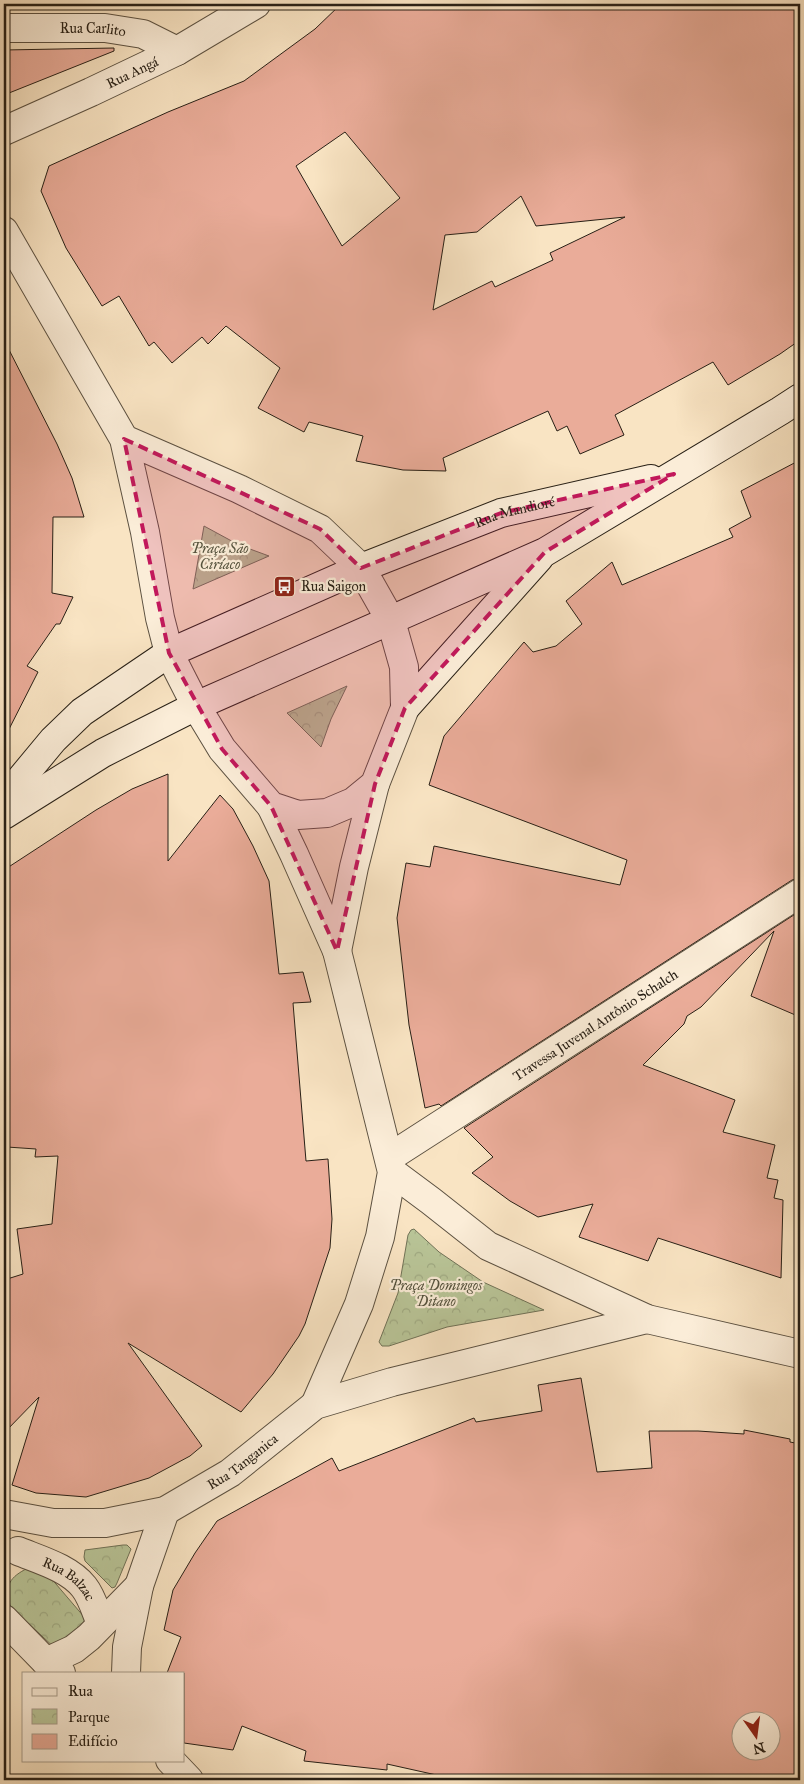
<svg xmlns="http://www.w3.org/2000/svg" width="804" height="1784" viewBox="0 0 804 1784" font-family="'IM FELL Great Primer',serif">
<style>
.park{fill:url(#park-crowns);stroke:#707257}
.building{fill:#eaac99;stroke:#282016;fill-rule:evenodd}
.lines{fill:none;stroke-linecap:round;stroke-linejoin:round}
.street-casing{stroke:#5c5141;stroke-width:30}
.secondary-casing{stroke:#282016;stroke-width:30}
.street{stroke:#fbedd8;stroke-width:28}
.secondary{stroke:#fbedd8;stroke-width:28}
.marked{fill:#c2185b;fill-opacity:0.2;stroke:#c2185b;stroke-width:4;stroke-dasharray:10 6;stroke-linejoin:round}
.labels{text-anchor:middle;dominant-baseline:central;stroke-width:4.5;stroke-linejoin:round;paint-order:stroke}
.street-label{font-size:14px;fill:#282016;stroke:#fbedd8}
.park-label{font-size:14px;font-style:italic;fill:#54523d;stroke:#fbedd8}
.poi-label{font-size:14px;fill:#282016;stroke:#fbedd8;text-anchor:start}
</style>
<defs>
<pattern id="park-crowns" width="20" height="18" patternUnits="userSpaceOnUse" patternTransform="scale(1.25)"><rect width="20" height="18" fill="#b9c598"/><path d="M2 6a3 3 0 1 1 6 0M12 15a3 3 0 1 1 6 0" fill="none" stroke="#9fa982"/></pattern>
</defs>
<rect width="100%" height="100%" fill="#f9e4c3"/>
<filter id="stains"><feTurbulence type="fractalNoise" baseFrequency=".004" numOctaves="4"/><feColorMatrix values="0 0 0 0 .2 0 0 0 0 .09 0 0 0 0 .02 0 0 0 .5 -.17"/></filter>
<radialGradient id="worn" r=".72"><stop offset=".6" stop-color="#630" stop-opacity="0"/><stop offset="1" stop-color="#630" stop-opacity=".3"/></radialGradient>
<g class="park">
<polygon points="204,526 239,545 269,556 193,589"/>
<polygon points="347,686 331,719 321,747 287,713"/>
<polygon points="414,1229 439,1252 483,1282 544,1310 447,1327 389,1346 382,1346 379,1342 398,1293 408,1235 411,1230"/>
<polygon points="123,1545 127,1545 131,1549 117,1583 115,1587 112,1588 85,1561 84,1557 85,1550"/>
<path d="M 28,1568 L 50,1577 L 91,1625 L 59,1652 L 10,1606 C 4,1585 10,1577 28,1568 Z"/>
</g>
<g class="building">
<path d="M 341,4 L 800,4 L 800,340 L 780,354 L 728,385 L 713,362 L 615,415 L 624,435 L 580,454 L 567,426 L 557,431 L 548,411 L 443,458 L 446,471 L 403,470 L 356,461 L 363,436 L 309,422 L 304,432 L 258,408 L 280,368 L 226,326 L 208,344 L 202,337 L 172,363 L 154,342 L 149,346 L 119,296 L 102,306 L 66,248 L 41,191 L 49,166 L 168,112 L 244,81 L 315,29 ZM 345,132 L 400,198 L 342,246 L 296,166 ZM 521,196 L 536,226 L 625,217 L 550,253 L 553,260 L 495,287 L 492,281 L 433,310 L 445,235 L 477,232 Z"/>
<polygon points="114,48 114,51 4,95 4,50"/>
<polygon points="4,340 57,444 72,478 84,517 53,517 52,593 73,597 60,624 56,624 27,666 38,672 4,739"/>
<polygon points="800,460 800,878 792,880 441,1106 439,1104 425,1108 409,1025 397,918 406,863 430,867 434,846 620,885 627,860 429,785 444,736 524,642 533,652 556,646 582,624 566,601 612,562 622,585 733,537 729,529 751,517 741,491"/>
<polygon points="168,774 168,861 220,795 233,809 253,846 269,881 279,974 303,972 311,1002 293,1003 306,1161 328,1159 332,1219 330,1248 305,1324 299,1336 273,1374 241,1412 128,1343 202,1446 190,1456 149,1478 86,1497 36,1493 12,1485 39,1397 4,1433 4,1280 23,1274 17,1229 52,1224 58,1156 35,1157 36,1149 7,1147 4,1124 4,870 96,810 132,789"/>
<polygon points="800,911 800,1017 751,996 774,931 701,1007 687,1016 684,1024 643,1065 735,1100 723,1132 775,1145 767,1178 778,1180 774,1198 783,1200 781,1278 658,1238 648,1261 579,1237 593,1204 538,1217 510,1201 472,1173 493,1157 464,1128"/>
<path d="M 581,1378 L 597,1472 L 652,1468 L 649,1431 L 698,1431 L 744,1434 L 744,1430 L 790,1439 L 790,1442 L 800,1444 L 800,1780 L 459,1780 L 387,1764 L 387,1770 L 304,1761 L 306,1751 L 242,1726 L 233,1750 L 184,1743 L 184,1673 L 167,1673 L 181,1637 L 164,1630 L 173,1590 L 195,1553 L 217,1521 L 332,1458 L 339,1471 L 474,1418 L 476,1422 L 542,1411 L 538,1385 ZM 742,1722 L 772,1722 L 772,1752 L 742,1752 Z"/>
</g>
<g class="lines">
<defs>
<g id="street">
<path id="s1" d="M 4,28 L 105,28 L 143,34 L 177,51"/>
<path id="s2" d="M 4,131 L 91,92 L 177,51 L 256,4"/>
<polyline points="4,231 124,439 145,532 160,618 169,653 196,706 222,749 271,806 298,815 327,813 353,802 375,784 405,708 404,667 391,621 361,568 320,529 239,489 124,439"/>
<polyline points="271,806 294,854 337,951 392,1172 380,1237 359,1304 315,1405"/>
<polyline points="337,951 354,867 375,784"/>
<path id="s3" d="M 390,1157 L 800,893"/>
<polyline points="392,1172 431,1201 488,1246 647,1319 800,1354"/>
<path id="s4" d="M 4,1514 L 53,1523 L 105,1523 L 165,1511 L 230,1473 L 315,1405 L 392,1382 L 647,1319"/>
<path id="s5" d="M 18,1551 C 40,1560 69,1568 84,1587 C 92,1597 96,1612 101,1624"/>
<polyline points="4,1619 46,1662 61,1673"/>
<polyline points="46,1662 74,1649 89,1637 139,1586"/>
<polyline points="126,1673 127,1647 139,1586 165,1511"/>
<polyline points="170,1760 189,1780"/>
</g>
<g id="secondary">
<polyline points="405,708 539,558"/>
<path id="s6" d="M 4,799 L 53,740 L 82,712 L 169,653 L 361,568 L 501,513 L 651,479"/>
<polyline points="4,815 103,753 196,706 545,552 780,411 800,398"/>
</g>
</defs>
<use href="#street" class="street-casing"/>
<use href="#secondary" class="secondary-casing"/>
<use href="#street" class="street"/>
<use href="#secondary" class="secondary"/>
</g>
<path class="marked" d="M 124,439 L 320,529 L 361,568 L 501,513 L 674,474 L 545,552 L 405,708 L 375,784 L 337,951 L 271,806 L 222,749 L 169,653 Z"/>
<defs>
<symbol id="bus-square" viewBox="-11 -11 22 22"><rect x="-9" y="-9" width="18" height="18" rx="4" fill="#8f2418" stroke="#fbedd8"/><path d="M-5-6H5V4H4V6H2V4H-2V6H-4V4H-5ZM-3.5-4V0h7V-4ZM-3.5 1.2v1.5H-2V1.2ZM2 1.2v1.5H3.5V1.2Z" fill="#fff"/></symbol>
</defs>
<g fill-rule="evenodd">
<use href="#bus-square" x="272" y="574" width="25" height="25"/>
</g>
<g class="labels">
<g class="street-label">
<text stroke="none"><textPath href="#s1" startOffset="89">Rua Carlito</textPath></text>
<text stroke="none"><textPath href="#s2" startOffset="141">Rua Angá</textPath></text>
<text stroke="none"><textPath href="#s6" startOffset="596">Rua Mandioré</textPath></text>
<text stroke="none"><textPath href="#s3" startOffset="244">Travessa Juvenal Antônio Schalch</textPath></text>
<text stroke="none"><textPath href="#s4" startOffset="255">Rua Tanganica</textPath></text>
<text stroke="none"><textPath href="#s5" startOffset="59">Rua Balzac</textPath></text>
</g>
<g class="park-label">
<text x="220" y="548">Praça São<tspan x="220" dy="16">Ciríaco</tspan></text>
<text x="436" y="1285">Praça Domingos<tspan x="436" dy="16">Ditano</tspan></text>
</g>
<g class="poi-label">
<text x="301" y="586">Rua Saigon</text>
</g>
</g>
<rect width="804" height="1784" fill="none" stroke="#f9e4c3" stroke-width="20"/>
<rect x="5" y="5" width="794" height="1774" fill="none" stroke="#282016" stroke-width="2.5"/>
<rect x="10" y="10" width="784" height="1764" fill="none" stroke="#282016"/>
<rect x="22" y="1672" width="162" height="90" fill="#fbedd8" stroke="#a79b8a"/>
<rect x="32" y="1688" width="25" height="8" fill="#fbedd8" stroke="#a79b8a"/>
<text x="68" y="1696" font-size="15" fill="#282016">Rua</text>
<rect x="32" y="1709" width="25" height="15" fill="url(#park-crowns)" stroke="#a79b8a"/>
<text x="68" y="1722" font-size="15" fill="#282016">Parque</text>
<rect x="32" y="1734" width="25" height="15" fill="#eaac99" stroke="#a79b8a"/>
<text x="68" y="1746" font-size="15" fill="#282016">Edifício</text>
<g transform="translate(756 1736) rotate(166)"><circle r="24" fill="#fbedd8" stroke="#a79b8a"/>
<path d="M0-4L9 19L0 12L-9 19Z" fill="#8f2418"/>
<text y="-8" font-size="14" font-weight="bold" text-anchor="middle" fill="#282016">N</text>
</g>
<rect width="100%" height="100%" filter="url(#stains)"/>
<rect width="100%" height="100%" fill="url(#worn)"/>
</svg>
